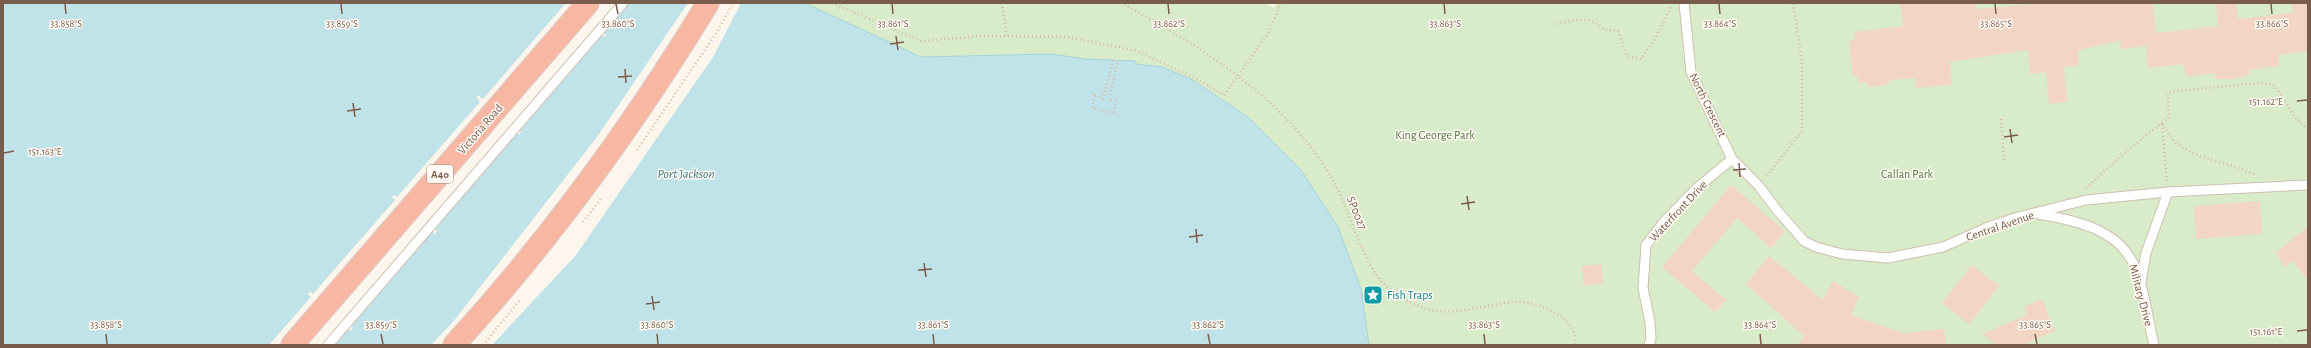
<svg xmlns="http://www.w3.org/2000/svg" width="2311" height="348" viewBox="0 0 2311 348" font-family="'Alegreya Sans',sans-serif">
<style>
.green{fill:#d8ecc9}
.water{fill:#bfe3e8;stroke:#a5d3da}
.pier{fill:#fdf6ec}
.building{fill:#f3d5c3}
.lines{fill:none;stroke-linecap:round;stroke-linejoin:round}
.lane-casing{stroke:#d1beb0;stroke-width:11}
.highway-casing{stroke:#dad1cd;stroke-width:24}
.path{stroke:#d9b8a5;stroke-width:2.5;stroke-dasharray:1 3;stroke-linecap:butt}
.lane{stroke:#fff;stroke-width:9}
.highway{stroke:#f7b7a3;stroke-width:22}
.ticks{fill:none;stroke:#7a5c4d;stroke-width:1.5}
.labels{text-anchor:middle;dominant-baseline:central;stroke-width:3;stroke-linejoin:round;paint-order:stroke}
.shield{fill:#fffaf3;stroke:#a28b7f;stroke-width:1}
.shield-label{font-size:11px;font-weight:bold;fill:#7a5c4d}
.street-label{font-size:12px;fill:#7a5c4d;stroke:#fffaf3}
.park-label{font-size:12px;fill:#537a41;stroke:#fffaf3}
.culture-label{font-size:12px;fill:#0d838f;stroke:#fffaf3;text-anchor:start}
.water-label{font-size:13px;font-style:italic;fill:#437c86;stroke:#fffaf3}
.ticks-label{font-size:10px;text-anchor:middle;fill:#7a5c4d;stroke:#fffaf3;stroke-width:3;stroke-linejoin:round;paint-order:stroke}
</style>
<rect width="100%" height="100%" fill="#fdf6ec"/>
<polygon class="green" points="805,3 1266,3 1274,8 1277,3 2308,3 2308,345 1369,345 1361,289 1338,227 1301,170 1248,117 1191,79 1162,67 1136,64 1135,61 1086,59 1052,54 921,57"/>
<polygon class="water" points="3,3 805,3 921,57 1052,54 1086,59 1135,61 1136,64 1162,67 1191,79 1248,117 1301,170 1338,227 1361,289 1369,345 3,345"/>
<g class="pier">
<polygon points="563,3 628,3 603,32 606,35 604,37 601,35 519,130 521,132 519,135 517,132 434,229 437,231 435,234 432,231 350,325 353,328 351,331 348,328 333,345 269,345 311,297 308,294 310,292 313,294 395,200 392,197 393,195 397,197 480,102 477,97 478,95 483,99 552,19 565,4"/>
<polygon points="688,3 741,3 713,57 576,255 492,345 431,345 453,322 597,137"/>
</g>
<g class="building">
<polygon points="1900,3 1976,3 1977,9 2046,3 2153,3 2156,33 2218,26 2216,3 2236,3 2238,19 2293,13 2292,3 2308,3 2308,51 2278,55 2279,66 2249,70 2249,75 2234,79 2215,79 2215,73 2186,77 2184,64 2148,68 2146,46 2121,49 2120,41 2078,50 2079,65 2064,67 2067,102 2049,104 2046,72 2030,74 2028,50 1950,62 1952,85 1916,88 1915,78 1891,80 1886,85 1869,87 1865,82 1858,83 1857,75 1853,76 1849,41 1855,40 1854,32 1903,26"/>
<polygon points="1731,185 1785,231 1771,248 1737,218 1692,271 1726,300 1715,312 1662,267"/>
<polygon points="2260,201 2262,234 2196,239 2194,206"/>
<polygon points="2308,227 2308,281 2293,261 2284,267 2276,252"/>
<polygon points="1769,256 1823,300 1833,281 1859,297 1851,315 1903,333 1944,329 1946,345 1798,345 1804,336 1746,284"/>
<polygon points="1601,264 1603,283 1584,286 1582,266"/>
<polygon points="1972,265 1999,286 1969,324 1942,303"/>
<polygon points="2042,299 2055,331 2022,345 1996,345 1982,334 2027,315 2024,307"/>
</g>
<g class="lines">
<defs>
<g id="lane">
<polyline points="1684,3 1691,72 1732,159 1759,186 1776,209 1804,241 1816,247 1842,254 1888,258 1943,247 1988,227 2015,218 2086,200 2168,192 2308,185"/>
<path d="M 2038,214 C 2075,220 2119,229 2135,267 C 2145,290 2148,321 2154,345"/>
<polyline points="2141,282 2146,253 2168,192"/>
<polyline points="328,345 623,3"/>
<polyline points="1649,345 1651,338 1650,322 1643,288 1646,245 1663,223 1697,188 1732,159"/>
</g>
<g id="highway">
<polyline points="292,345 588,3"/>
<path d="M 454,345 C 549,241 635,123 708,3"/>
</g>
</defs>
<use href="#lane" class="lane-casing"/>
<use href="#highway" class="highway-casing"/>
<g class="path">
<polyline points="832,3 921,41 982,36 1068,37 1137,51 1195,78 1224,95 1268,34 1281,3"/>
<polyline points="1002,3 1007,37"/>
<path d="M 1121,3 C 1201,46 1286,99 1333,180 C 1351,212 1360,262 1387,287 C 1400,298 1419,309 1437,311 C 1463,314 1488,304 1513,302 C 1532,300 1564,312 1573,330 C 1575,334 1575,341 1575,345"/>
<path d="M 1557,24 C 1572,20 1591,15 1603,29 L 1618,31 L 1627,56 L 1641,59 L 1655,39 L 1671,7"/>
<polyline points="1113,60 1103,99 1095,96 1092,108 1114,113 1116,101 1109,100 1118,60"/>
<polyline points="2001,119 2004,161"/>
<path d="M 2162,123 C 2166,130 2171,139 2177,144 C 2199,161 2230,161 2255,175"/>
<polyline points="2162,124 2167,181"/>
<polyline points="637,150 717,32 733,3"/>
<polyline points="1767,176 1802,131 1802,62 1793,3"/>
<path d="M 2086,188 L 2121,156 L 2169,117 L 2168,92 L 2257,83 L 2272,84 C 2286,97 2291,119 2308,128"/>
<polyline points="583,222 601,199"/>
<polyline points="483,345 521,299"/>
</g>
<use href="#lane" class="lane"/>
<use href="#highway" class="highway"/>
</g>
<path class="ticks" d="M 65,4 L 66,14M 341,4 L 342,14M 616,4 L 618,14M 892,4 L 893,14M 1168,4 L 1169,14M 1444,4 L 1445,14M 1719,4 L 1720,14M 1995,4 L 1996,14M 2271,4 L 2272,14M 896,36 L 898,50M 890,44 L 904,42M 625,69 L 626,83M 618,77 L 632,76M 2297,101 L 2307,100M 353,103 L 355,117M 347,111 L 361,109M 2010,129 L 2012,143M 2004,137 L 2018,135M 4,153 L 14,151M 1739,163 L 1740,177M 1733,170 L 1746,169M 1467,196 L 1469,210M 1461,204 L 1475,202M 1196,229 L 1197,243M 1189,237 L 1203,235M 924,263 L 926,277M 918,270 L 932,269M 652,296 L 654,310M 646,304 L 660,302M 2297,331 L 2307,330M 106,334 L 107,344M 381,334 L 383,344M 657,334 L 658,344M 933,334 L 934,344M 1208,334 L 1210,344M 1484,334 L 1485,344M 1760,334 L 1761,344M 2035,334 L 2037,344"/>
<defs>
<symbol id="sight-square" viewBox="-11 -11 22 22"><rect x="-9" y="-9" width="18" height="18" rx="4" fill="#0f9aa8" stroke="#fffaf3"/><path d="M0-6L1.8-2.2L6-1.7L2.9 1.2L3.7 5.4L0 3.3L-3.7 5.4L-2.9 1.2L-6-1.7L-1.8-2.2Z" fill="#fff"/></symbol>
</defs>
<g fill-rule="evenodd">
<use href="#sight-square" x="1362" y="284" width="22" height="22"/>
</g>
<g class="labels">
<rect class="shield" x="427" y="165" width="26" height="18" rx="3"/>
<g class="shield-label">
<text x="440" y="174">A40</text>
</g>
<g class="street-label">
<text transform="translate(1708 105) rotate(64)">North Crescent</text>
<text transform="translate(480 129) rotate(-49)">Victoria Road</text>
<text transform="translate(1678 211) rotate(-47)">Waterfront Drive</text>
<text transform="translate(1357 213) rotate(68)">SP0027</text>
<text transform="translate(2000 226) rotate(-19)">Central Avenue</text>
<text transform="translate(2141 295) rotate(75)">Military Drive</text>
</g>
<g class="park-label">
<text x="1435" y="135">King George Park</text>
<text x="1907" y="174">Callan Park</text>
</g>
<g class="culture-label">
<text x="1387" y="295">Fish Traps</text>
</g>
<g class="water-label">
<text x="686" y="174">Port Jackson</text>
</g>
</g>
<g class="ticks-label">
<text x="66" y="27">33.858°S</text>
<text x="342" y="27">33.859°S</text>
<text x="618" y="27">33.860°S</text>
<text x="893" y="27">33.861°S</text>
<text x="1169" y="27">33.862°S</text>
<text x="1445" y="27">33.863°S</text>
<text x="1720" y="27">33.864°S</text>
<text x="1996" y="27">33.865°S</text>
<text x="2272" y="27">33.866°S</text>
<text x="2266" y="105">151.162°E</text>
<text x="45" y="155">151.163°E</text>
<text x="106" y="328">33.858°S</text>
<text x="381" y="328">33.859°S</text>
<text x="657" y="328">33.860°S</text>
<text x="933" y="328">33.861°S</text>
<text x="1208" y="328">33.862°S</text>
<text x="1484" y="328">33.863°S</text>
<text x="1760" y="328">33.864°S</text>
<text x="2035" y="328">33.865°S</text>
<text x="2266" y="335">151.161°E</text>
</g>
<rect width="2311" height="348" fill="none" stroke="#7a5c4d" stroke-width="8"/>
</svg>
